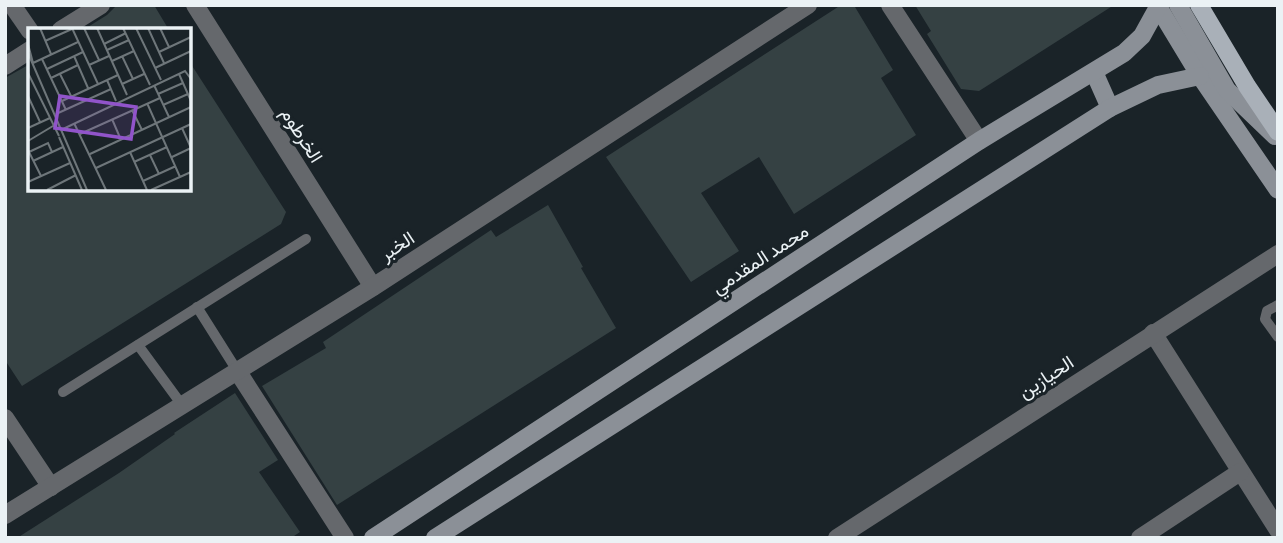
<svg xmlns="http://www.w3.org/2000/svg" width="1283" height="543" viewBox="0 0 1283 543" font-family="'Crimson Pro',Vazirmatn,serif">
<style>
.building{fill:#354143}
.lines{fill:none;stroke-linecap:round;stroke-linejoin:round}
.lane{stroke:#65686c;stroke-width:10}
.street{stroke:#65686c;stroke-width:18}
.secondary{stroke:#8b9097;stroke-width:18}
.primary{stroke:#a9b0b8;stroke-width:18}
.labels{text-anchor:middle;dominant-baseline:central;stroke-width:6;stroke-linejoin:round;paint-order:stroke}
.street-label{font-size:19px;fill:#ebf2f5;stroke:#1a2328}
.inset-road{fill:none;stroke:#6e767a;stroke-width:2}
.view{fill:#9154ca;fill-opacity:0.15;stroke:#9154ca;stroke-width:3.5}
.inset-edge{fill:none;stroke:#ebf2f5;stroke-width:3.5}
</style>
<rect width="100%" height="100%" fill="#1a2328"/>
<g class="building">
<polygon points="117,5 154,5 169,30 83,30 107,15"/>
<polygon points="841,5 855,7 893,70 881,78 916,135 794,214 759,157 701,193 739,251 691,282 606,157"/>
<polygon points="915,5 1114,5 979,91 961,89 927,34 931,31"/>
<polygon points="189,61 286,212 281,224 22,386 5,360 5,78 30,64 30,189 189,189"/>
<polygon points="548,205 583,267 581,268 616,328 337,505 262,386 326,348 323,342 491,230 496,237"/>
<polygon points="235,393 278,460 259,472 300,532 291,538 17,538 119,473 175,434 174,433"/>
</g>
<g class="lines">
<g class="lane">
<polyline points="1278,305 1267,311 1265,319 1278,337"/>
<polyline points="197,307 238,372"/>
<polyline points="138,345 182,405"/>
<polyline points="63,392 306,239"/>
</g>
<g class="street">
<polyline points="12,5 30,31"/>
<polyline points="195,5 373,287"/>
<polyline points="890,5 979,141"/>
<polyline points="61,30 101,5"/>
<polyline points="5,66 30,50"/>
<polyline points="1153,333 1278,530"/>
<polyline points="238,372 345,538"/>
<polyline points="5,418 51,487"/>
<polyline points="5,515 373,287 808,5"/>
<polyline points="837,538 1278,254"/>
<polyline points="1140,538 1240,472"/>
</g>
<g class="secondary">
<polyline points="1157,5 1200,76 1278,190"/>
<polyline points="1178,5 1227,90 1275,136"/>
<polyline points="1094,72 1110,108"/>
<polyline points="373,538 979,141 1124,53 1142,36 1158,7"/>
<polyline points="435,538 1110,108 1158,85 1200,76"/>
</g>
<polyline class="primary" points="1199,5 1247,86 1278,132"/>
</g>
<g class="labels">
<g class="street-label">
<text transform="translate(302 135) rotate(58)">الخرطوم</text>
<text transform="translate(397 246) rotate(-33)">الخبر</text>
<text transform="translate(760 259) rotate(-33)">محمد المقدمي</text>
<text transform="translate(1046 377) rotate(-33)">الحيازين</text>
</g>
</g>
<g transform="translate(28 28)">
<rect width="163" height="163" fill="#1a2328"/>
<path class="inset-road" d="M 12,0 L 23,26M 44,0 L 70,56M 56,0 L 71,32M 69,0 L 99,67M 95,0 L 122,57M 108,0 L 133,52M 120,0 L 136,35M 132,0 L 141,19M 17,13 L 44,1M 0,16 L 5,35 L 50,14M 76,16 L 98,5M 79,22 L 101,12M 131,24 L 163,9M 0,25 L 59,162M 46,28 L 60,60M 94,28 L 105,51M 14,31 L 38,82M 84,33 L 106,23M 61,37 L 81,28M 127,40 L 163,23M 19,41 L 55,24M 0,45 L 31,108M 32,46 L 43,68M 151,46 L 163,73M 23,50 L 50,37M 79,52 L 88,73M 94,56 L 116,46M 126,57 L 141,89M 130,66 L 155,55M 0,68 L 12,94M 34,73 L 90,47M 119,75 L 152,149M 135,77 L 160,66M 104,82 L 114,102M 28,86 L 83,61M 84,91 L 93,112M 46,95 L 78,162M 0,100 L 22,90M 154,100 L 163,120M 35,101 L 157,43 L 163,51M 52,106 L 132,70M 31,109 L 54,162M 0,113 L 25,98M 0,122 L 13,148M 1,124 L 20,115 L 24,124M 102,124 L 119,162M 62,126 L 163,79M 122,127 L 131,146M 144,129 L 163,120M 5,133 L 35,119M 106,134 L 139,119M 68,140 L 163,96M 115,153 L 148,138M 0,154 L 42,135M 19,162 L 48,147M 123,162 L 163,144"/>
<path class="view" d="M 32,68 L 108,79 L 103,111 L 27,100 Z"/>
<rect width="163" height="163" class="inset-edge"/>
</g>
<rect width="1283" height="543" fill="none" stroke="#ebf2f5" stroke-width="14"/>
</svg>
